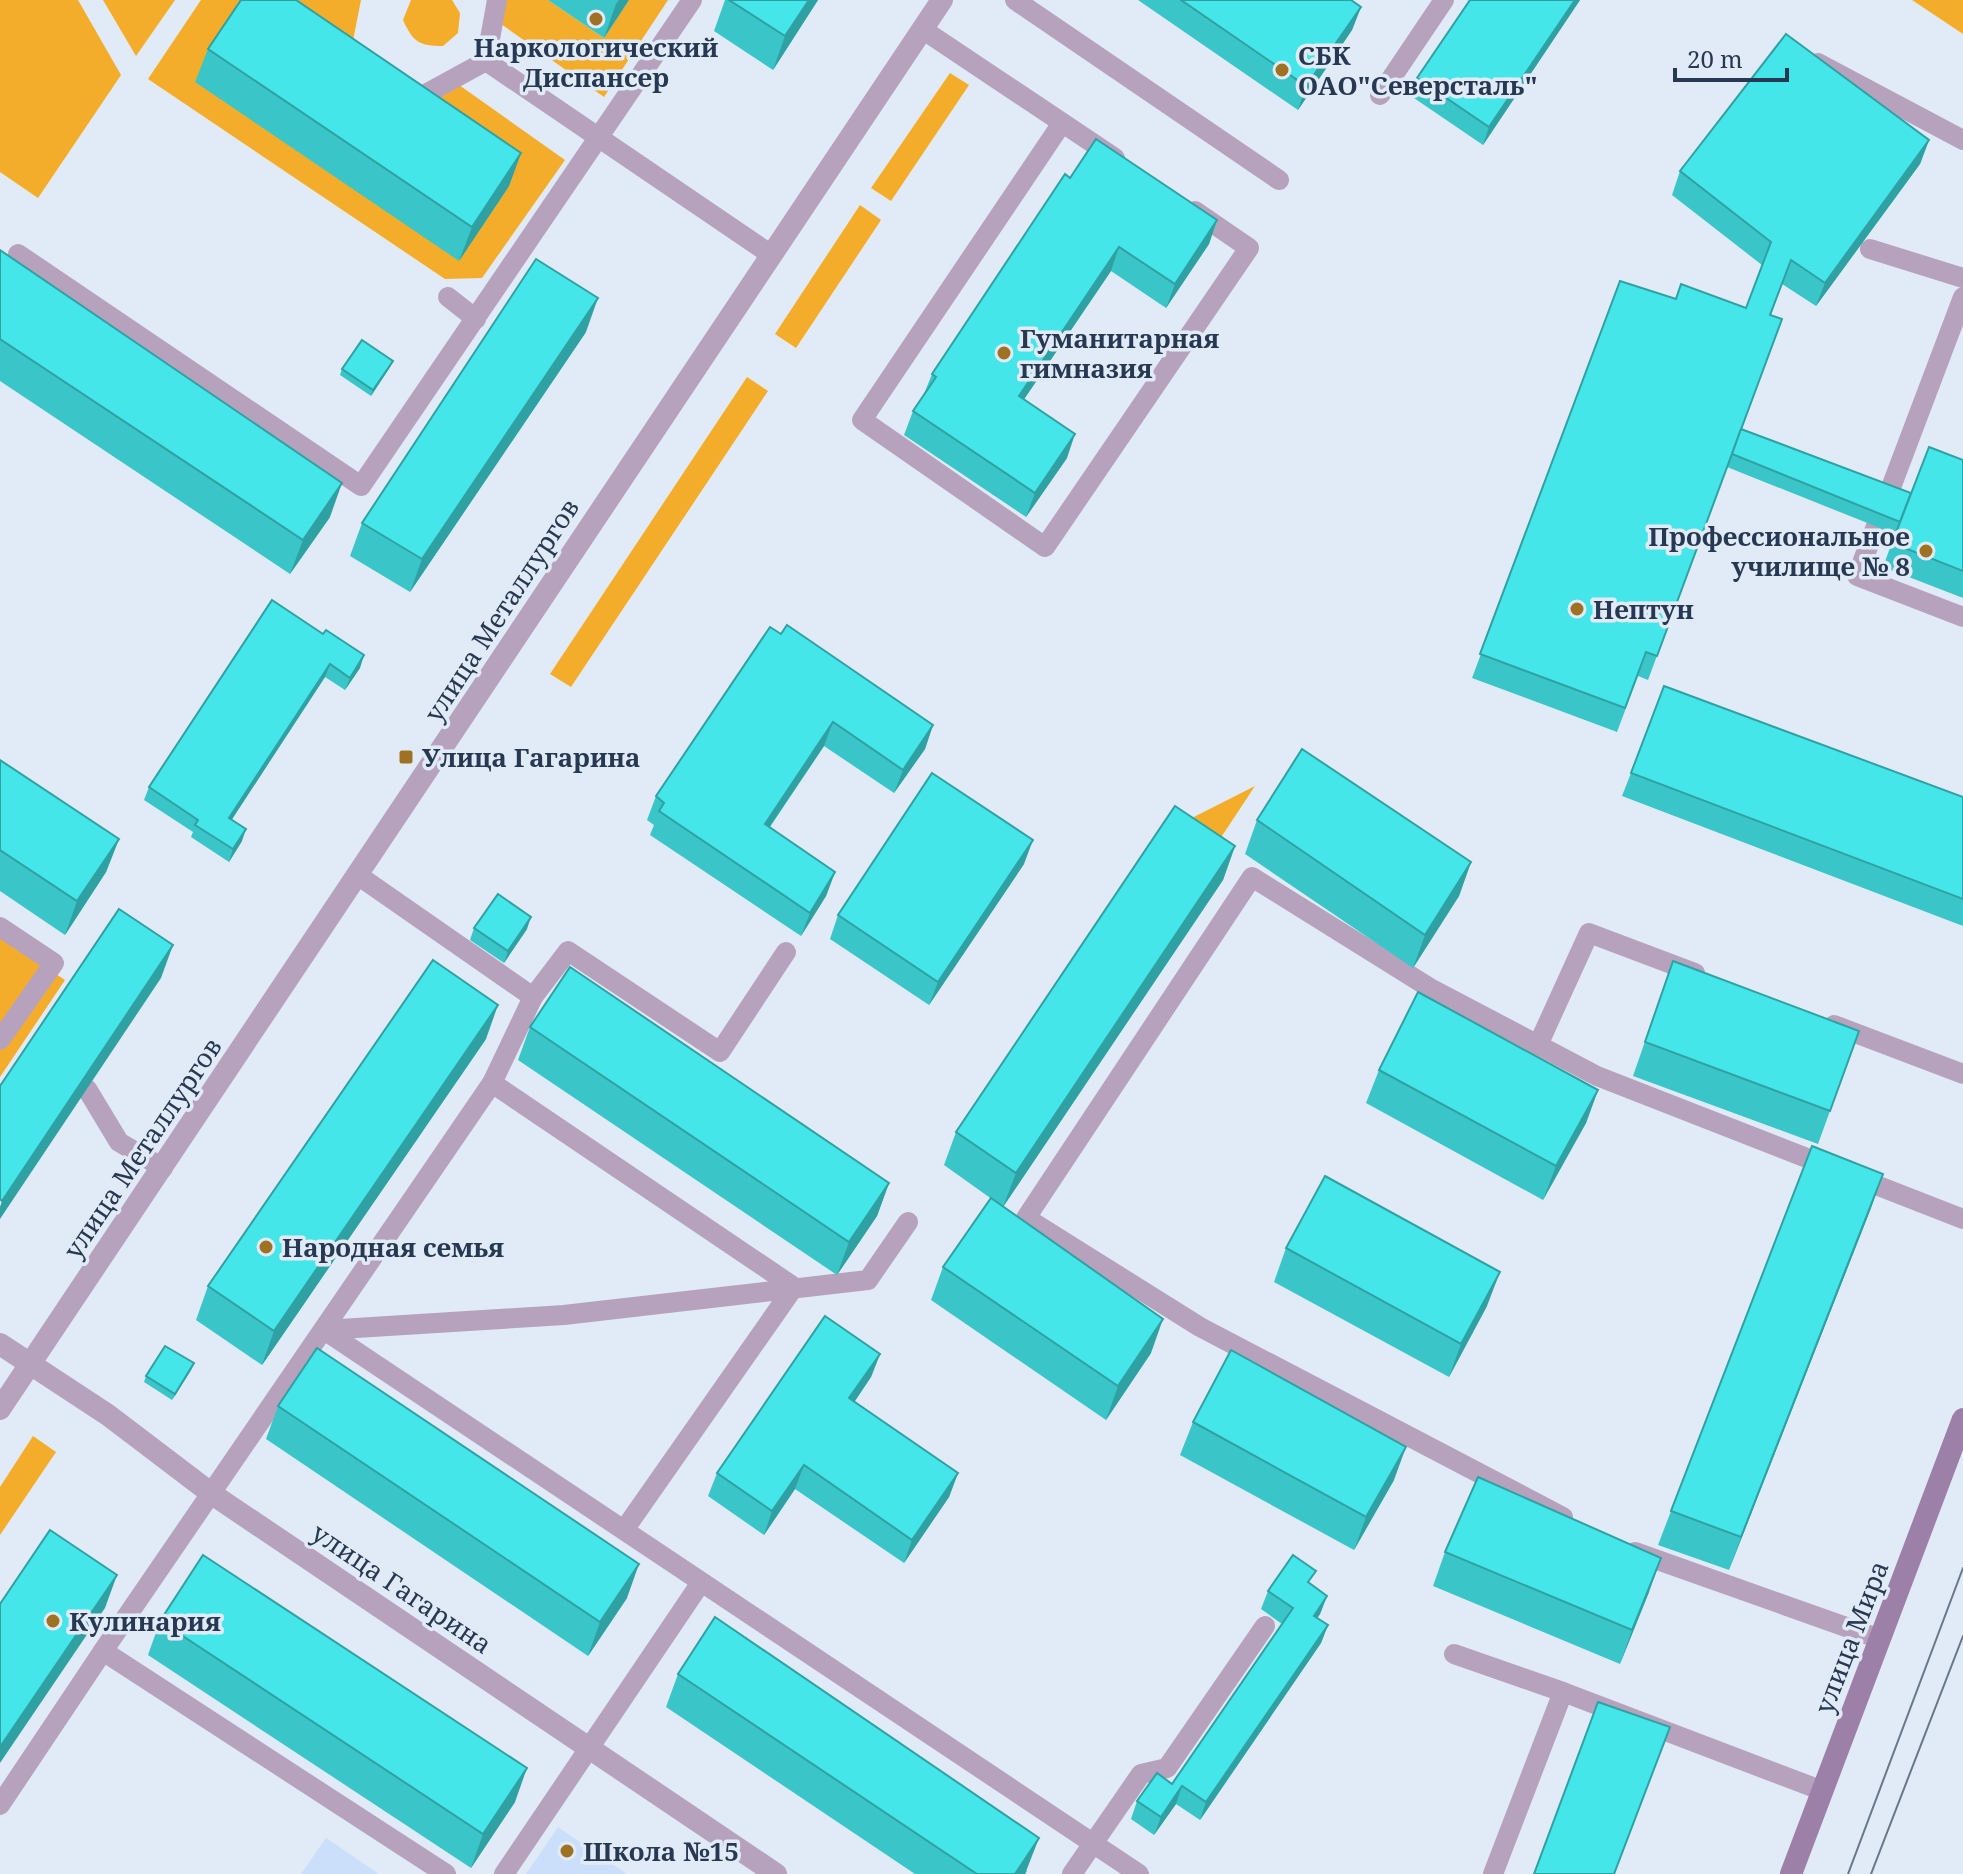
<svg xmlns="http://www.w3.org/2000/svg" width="1963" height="1874" viewBox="0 0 1963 1874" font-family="'Noto Serif',serif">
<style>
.built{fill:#cbdffb}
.green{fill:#f4ad2a}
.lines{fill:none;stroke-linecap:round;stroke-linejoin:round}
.service{stroke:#b7a2be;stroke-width:20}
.minor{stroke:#b7a2be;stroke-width:22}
.tertiary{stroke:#b7a2be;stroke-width:22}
.secondary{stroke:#9d80a8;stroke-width:22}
.tram{stroke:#68778c;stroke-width:2}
.wall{fill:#3ac6c8}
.shaded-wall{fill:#30a1a3}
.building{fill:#44e6e9;stroke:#30a1a3;stroke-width:2}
.poi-dot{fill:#9f7223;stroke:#e1eaf7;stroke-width:3}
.labels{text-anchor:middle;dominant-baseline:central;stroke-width:7;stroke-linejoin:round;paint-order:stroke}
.poi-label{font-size:26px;font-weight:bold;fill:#273952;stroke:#e1eaf7;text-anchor:start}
.street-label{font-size:26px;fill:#273952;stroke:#e1eaf7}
</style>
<rect width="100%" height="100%" fill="#e1eaf7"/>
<g class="built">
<polygon points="558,1827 627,1874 526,1874"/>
<polygon points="326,1838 379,1874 301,1874"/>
</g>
<g class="green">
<polygon points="0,0 78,0 121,75 38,198 0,172"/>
<polygon points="103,0 175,0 136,56"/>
<polygon points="201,0 361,0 346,76 397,110 452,80 565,160 482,278 445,279 148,79"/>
<path d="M 411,0 L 452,0 L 460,13 L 458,33 L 443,46 C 419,46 413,42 403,20 Z"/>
<polygon points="497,0 548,0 604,38 629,0 668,0 604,97 494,19"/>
<polygon points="1912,0 1963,0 1963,34"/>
<polygon points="950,73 969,85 891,201 871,188"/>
<polygon points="860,205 881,220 796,348 775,334"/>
<polygon points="747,377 768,391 571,687 550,674"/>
<polygon points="1255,786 1216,845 1178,825"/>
<polygon points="0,937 65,980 0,1077"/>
<polygon points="33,1436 56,1452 0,1535 0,1487"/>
</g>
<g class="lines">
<g class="service">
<polyline points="497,0 486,61 770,254"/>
<polyline points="1015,0 1279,180"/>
<polyline points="922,29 1115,158"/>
<polyline points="1818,63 1963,140"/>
<polyline points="1380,95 1444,0"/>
<polyline points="409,103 486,61"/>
<polyline points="1062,123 862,420 1045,547 1249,248 1195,211"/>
<polyline points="1870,249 1963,278"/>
<polyline points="18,254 361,486 692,0"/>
<polyline points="448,297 476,319"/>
<polyline points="1887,498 1963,297"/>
<polyline points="1876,526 1857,576 1963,617"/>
<polyline points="359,876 533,997 492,1083 103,1651 446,1874"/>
<polyline points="0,927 54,963 0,1040"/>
<polyline points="533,997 568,951 720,1052 786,952"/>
<polyline points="1834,1025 1963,1074"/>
<polyline points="1538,1045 1589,933 1695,973"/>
<polyline points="492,1083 794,1287 624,1530"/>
<polyline points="87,1089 119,1142 163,1168"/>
<polyline points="324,1330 1139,1874"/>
<polyline points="324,1330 564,1315 868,1280 908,1222"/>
<polyline points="1563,1517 1200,1327 1026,1218 1252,877 1430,988 1597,1076 1963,1219"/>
<polyline points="1635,1552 1880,1639"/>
<polyline points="1454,1654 1563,1692"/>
<polyline points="0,1805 103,1651"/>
<polyline points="504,1874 700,1584"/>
<polyline points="1072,1874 1141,1774 1167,1768 1265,1626"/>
<polyline points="1493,1874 1563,1692 1823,1791"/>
</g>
<polyline class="minor" points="0,1344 108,1415 212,1494 776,1874"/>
<polyline class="tertiary" points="0,1409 942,0"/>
<polyline class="secondary" points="1791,1874 1963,1419"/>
<g class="tram">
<polyline points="1848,1874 1963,1568"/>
<polyline points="1871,1874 1963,1636"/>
</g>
</g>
<g class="wall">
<polygon points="548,0 629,0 604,38"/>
<polygon points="725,0 818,0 773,70 714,31"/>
<polygon points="1138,0 1351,0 1361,7 1352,30 1298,110"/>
<polygon points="1470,0 1580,0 1483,145 1411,96 1417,78"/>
<polygon points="208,49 521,153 509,186 459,261 195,82"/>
<polygon points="1929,140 1920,164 1816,306 1782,284 1771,315 1741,429 1911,493 1963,460 1963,598 1883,567 1895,534 1727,467 1728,464 1648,680 1638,676 1617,732 1472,678 1620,281 1675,299 1681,284 1746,308 1762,265 1672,195 1680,171"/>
<polygon points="1070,178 1217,220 1209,244 1166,308 1111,271 1024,399 1067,458 1026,517 904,435 913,411 924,394 932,374"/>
<polygon points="0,250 330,517 290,574 0,381"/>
<polygon points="586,332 410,592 350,556 362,523"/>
<polygon points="393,361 390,367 371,396 340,375 342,369"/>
<polygon points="272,600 360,668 345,690 325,677 232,819 242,841 229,862 191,837 193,832 144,800 149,787"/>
<polygon points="770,627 933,725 925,749 894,793 824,746 770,827 835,872 826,896 801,936 650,835 654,825 647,820 656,796"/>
<polygon points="0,760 119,839 106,872 65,935 0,891"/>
<polygon points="1631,773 1963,797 1963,926 1622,796"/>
<polygon points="1257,820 1471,862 1459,896 1413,968 1245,854"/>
<polygon points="1235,846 1223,880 1003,1207 944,1165 956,1132"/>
<polygon points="1024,864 929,1005 830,939 838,915"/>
<polygon points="474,928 527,929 504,963 470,940"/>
<polygon points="1673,961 1859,1031 1818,1144 1633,1076"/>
<polygon points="530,1027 889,1183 877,1216 837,1275 518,1060"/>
<polygon points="486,1039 262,1365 196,1320 208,1286"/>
<polygon points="1379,1070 1598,1090 1586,1123 1543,1200 1366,1103"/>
<polygon points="1871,1208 1729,1570 1658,1545 1671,1511"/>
<polygon points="1286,1248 1487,1306 1449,1377 1274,1282"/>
<polygon points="943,1267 1151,1353 1106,1420 931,1300"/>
<polygon points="880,1354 871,1377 854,1402 958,1473 949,1497 904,1563 795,1489 764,1535 708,1496 717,1473"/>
<polygon points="191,1370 172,1400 144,1382 146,1376"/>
<polygon points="278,1406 627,1598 588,1656 266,1439"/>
<polygon points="1193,1422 1394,1480 1354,1550 1180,1455"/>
<polygon points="1445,1552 1649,1592 1620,1664 1433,1586"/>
<polygon points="1311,1584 1327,1596 1320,1614 1317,1618 1328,1625 1321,1643 1200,1820 1176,1804 1154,1835 1131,1819 1137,1801 1172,1784 1282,1624 1261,1609 1268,1591"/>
<polygon points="160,1621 515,1802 471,1868 148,1655"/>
<polygon points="678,1674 1027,1871 1025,1874 915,1874 666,1707"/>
</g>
<g class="shaded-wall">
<polygon points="619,0 629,0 604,38 616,4"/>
<polygon points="809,0 818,0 773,70 785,36"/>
<polygon points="1575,0 1580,0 1483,145 1489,127"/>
<polygon points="1361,7 1352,30 1298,110 1306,86"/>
<polygon points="1929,140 1920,164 1816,306 1825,283"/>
<polygon points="521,153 509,186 459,261 472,227"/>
<polygon points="1217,220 1209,244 1166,308 1175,284"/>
<polygon points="1119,247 1111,271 1010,420 1019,396"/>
<polygon points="598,298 586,332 410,592 422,559"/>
<polygon points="393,361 390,367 371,396 373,390"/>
<polygon points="1075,434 1067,458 1026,517 1035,493"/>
<polygon points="342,483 330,517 290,574 303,540"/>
<polygon points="364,655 360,668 345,690 350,678"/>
<polygon points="330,664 325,677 225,830 229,818"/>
<polygon points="833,722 824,746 756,847 765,824"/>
<polygon points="933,725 925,749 894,793 903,770"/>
<polygon points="246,829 242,841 229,862 233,849"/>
<polygon points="119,839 106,872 65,935 77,901"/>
<polygon points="1033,840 1024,864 929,1005 938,982"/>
<polygon points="1235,846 1223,880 1003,1207 1016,1173"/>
<polygon points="1471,862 1459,896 1413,968 1425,935"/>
<polygon points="835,872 826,896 801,936 810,913"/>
<polygon points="531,917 527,929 504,963 508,951"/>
<polygon points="173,945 161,978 0,1219 0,1207 2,1201"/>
<polygon points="498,1005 486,1039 262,1365 274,1331"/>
<polygon points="1598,1090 1586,1123 1543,1200 1556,1166"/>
<polygon points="1883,1174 1871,1208 1729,1570 1741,1537"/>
<polygon points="889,1183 877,1216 837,1275 849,1242"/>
<polygon points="1500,1272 1487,1306 1449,1377 1461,1344"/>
<polygon points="1163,1319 1151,1353 1106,1420 1118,1386"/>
<polygon points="880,1354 871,1377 841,1422 849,1398"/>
<polygon points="194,1363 191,1370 172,1400 175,1394"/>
<polygon points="1406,1447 1394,1480 1354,1550 1366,1517"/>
<polygon points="804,1465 795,1489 764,1535 772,1511"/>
<polygon points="958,1473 949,1497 904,1563 912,1540"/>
<polygon points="1661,1558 1649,1592 1620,1664 1632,1630"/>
<polygon points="639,1564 627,1598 588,1656 600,1622"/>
<polygon points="117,1575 105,1608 0,1763 0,1747"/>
<polygon points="1327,1596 1320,1614 1307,1634 1314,1616"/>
<polygon points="1328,1625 1321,1643 1200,1820 1206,1802"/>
<polygon points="527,1768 515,1802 471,1868 483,1834"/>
<polygon points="1182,1786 1176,1804 1154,1835 1161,1817"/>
<polygon points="1039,1838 1025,1874 1015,1874"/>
</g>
<g class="building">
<polygon points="241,0 296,0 521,153 472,227 208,49"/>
<polygon points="729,0 809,0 785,36"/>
<polygon points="1181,0 1351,0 1361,7 1306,86"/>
<polygon points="1470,0 1575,0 1489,127 1417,78"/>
<polygon points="1786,34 1929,140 1825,283 1791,260 1770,315 1782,319 1736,443 1657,656 1646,652 1625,708 1480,654 1620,281 1676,299 1681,284 1746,308 1771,242 1680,171"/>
<polygon points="1096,139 1217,220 1175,284 1119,247 1019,396 1075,434 1035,493 913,411 936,377 932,374 1065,174 1070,178"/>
<polygon points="0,250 342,483 303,540 0,339"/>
<polygon points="536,259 598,298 422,559 362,523"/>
<polygon points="362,340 393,361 373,390 342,369"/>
<polygon points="1741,429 1911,493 1900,522 1732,454"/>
<polygon points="1929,447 1963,460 1963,571 1892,543"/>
<polygon points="272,600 323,634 326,630 364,655 350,678 330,664 229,818 246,829 233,849 195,825 198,820 149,787"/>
<polygon points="787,625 933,725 903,770 833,722 765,824 835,872 810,913 659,811 664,803 656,796 770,627 781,634"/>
<polygon points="1664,686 1963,797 1963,899 1631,773"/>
<polygon points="1302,749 1471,862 1425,935 1257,820"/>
<polygon points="0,760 119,839 77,901 0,850"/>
<polygon points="932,773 1033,840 938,982 838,915"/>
<polygon points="1175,806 1235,846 1016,1173 956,1132"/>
<polygon points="498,894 531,917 508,951 474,928"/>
<polygon points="119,909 173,945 2,1201 0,1199 0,1086"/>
<polygon points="433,960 498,1005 274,1331 208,1286"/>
<polygon points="1673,961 1859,1031 1830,1111 1645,1042"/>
<polygon points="570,967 889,1183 849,1242 530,1027"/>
<polygon points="1418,992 1598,1090 1556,1166 1379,1070"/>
<polygon points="1812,1146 1883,1174 1741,1537 1671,1511"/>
<polygon points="1325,1176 1500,1272 1461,1344 1286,1248"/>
<polygon points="991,1198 1163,1319 1118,1386 943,1267"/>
<polygon points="825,1316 880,1354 849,1398 958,1473 912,1540 804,1465 772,1511 717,1473"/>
<polygon points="165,1346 194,1363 175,1394 146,1376"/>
<polygon points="317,1348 639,1564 600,1622 278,1406"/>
<polygon points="1231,1350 1406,1447 1366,1517 1193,1422"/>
<polygon points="1478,1477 1661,1558 1632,1630 1445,1552"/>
<polygon points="50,1530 117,1575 0,1747 0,1604"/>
<polygon points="203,1555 527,1768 483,1834 160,1621"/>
<polygon points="1293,1555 1316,1571 1308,1582 1327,1596 1314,1616 1328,1625 1206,1802 1182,1786 1161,1817 1137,1801 1157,1773 1172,1784 1293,1608 1268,1591"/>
<polygon points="715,1617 1039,1838 1015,1874 977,1874 678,1674"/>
<polygon points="1598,1702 1670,1727 1614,1874 1534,1874"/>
</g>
<g class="poi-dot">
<circle cx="596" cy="19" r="8"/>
<circle cx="1282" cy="70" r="8"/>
<circle cx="1004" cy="353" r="8"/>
<circle cx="1926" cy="551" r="8"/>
<circle cx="1577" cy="609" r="8"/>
<rect x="398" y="749" width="16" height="16" rx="4"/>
<circle cx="266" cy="1247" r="8"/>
<circle cx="53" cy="1621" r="8"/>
<circle cx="567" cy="1851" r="8"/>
</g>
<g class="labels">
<g class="poi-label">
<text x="596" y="47" text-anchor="middle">Наркологический<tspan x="596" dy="30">Диспансер</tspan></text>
<text x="1298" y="55">СБК<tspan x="1298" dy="30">ОАО"Северсталь"</tspan></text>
<text x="1020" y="338">Гуманитарная<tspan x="1020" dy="30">гимназия</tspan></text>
<text x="1910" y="536" text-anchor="end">Профессиональное<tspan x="1910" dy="30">училище № 8</tspan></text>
<text x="1593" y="609">Нептун</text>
<text x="422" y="757">Улица Гагарина</text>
<text x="282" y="1247">Народная семья</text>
<text x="69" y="1621">Кулинария</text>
<text x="583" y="1851">Школа №15</text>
</g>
<g class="street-label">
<text transform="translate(501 610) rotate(-57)">улица Металлургов</text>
<text transform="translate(142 1148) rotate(-56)">улица Металлургов</text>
<text transform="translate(402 1588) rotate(34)">улица Гагарина</text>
<text transform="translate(1851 1637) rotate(-69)">улица Мира</text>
</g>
</g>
<path d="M1675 68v12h112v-12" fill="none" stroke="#273952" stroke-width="4"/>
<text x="1687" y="68" font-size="24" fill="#273952" stroke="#e1eaf7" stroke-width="6" paint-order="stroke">20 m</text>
</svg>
